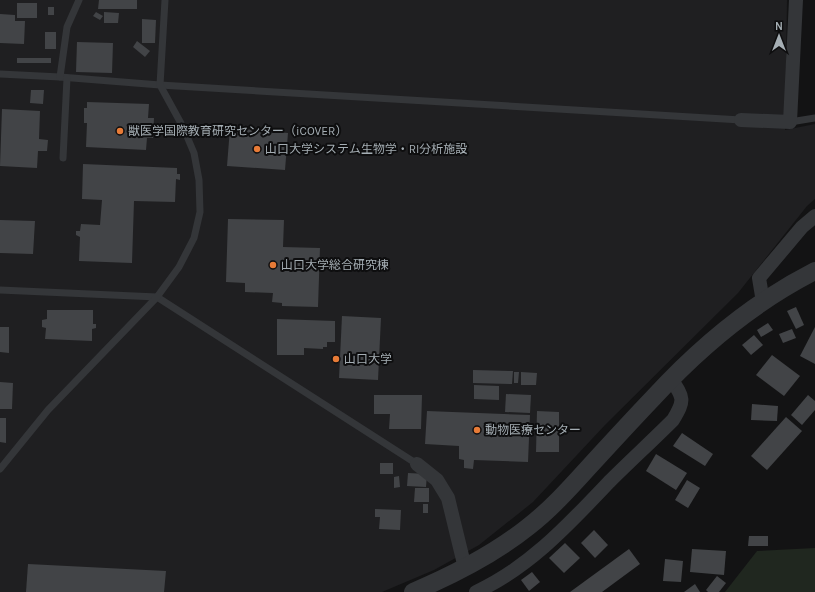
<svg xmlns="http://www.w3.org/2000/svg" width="815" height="592" viewBox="0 0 815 592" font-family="Karla,'Noto Sans JP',sans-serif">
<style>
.built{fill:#1f1f21}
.green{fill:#20271f}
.building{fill:#424447}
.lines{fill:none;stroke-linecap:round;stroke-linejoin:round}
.service{stroke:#343639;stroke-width:7}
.minor{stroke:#343639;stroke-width:14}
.tertiary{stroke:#343639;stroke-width:18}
.poi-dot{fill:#e77b37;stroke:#0e0e0f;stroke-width:1.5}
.labels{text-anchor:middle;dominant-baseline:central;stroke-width:4;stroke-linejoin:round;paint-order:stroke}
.poi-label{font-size:12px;fill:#a5aeb4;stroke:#0e0e0f;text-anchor:start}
</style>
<rect width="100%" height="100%" fill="#131314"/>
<polygon class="built" points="0,0 787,0 785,130 815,124 815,199 807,206 738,293 605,425 533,502 479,545 434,570 382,592 0,592"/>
<polygon class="green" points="815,548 815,592 725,592 757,551"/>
<g class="building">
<polygon points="99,0 137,0 137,9 98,9"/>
<rect x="17" y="3" width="20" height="15"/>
<rect x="48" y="7" width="6" height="8"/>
<polygon points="96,12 103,16 100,20 93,16"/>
<polygon points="104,12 119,13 118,23 104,23"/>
<polygon points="0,14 15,15 15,21 25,21 24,44 0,43"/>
<polygon points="142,19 156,20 155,43 142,43"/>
<rect x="45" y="32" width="11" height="17"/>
<polygon points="137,41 150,51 145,57 133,47"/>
<polygon points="77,42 113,43 112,73 76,72"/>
<rect x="17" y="58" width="34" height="5"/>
<polygon points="31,90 44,90 43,104 30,103"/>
<polygon points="87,102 149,104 148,118 154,118 153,138 147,138 146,150 86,147 87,123 84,123 84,108 87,108"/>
<polygon points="2,109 40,111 39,139 48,140 47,151 38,151 37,168 0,166"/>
<polygon points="230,128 288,133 285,170 227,166"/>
<polygon points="83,164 177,168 177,174 180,174 180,180 176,179 175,202 134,201 132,263 79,261 80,237 76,235 76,231 80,231 81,224 100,225 102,200 82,199"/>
<polygon points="228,219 284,220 283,247 320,248 318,307 282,306 282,303 272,302 273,293 245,292 245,283 226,282"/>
<polygon points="0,220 35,221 33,254 0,253"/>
<polygon points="796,307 804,325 796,329 787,311"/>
<polygon points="47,310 93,310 93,324 96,324 96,328 92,329 92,341 45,339 46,328 42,327 42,320 47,319"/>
<polygon points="342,316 381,318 378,380 339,378"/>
<polygon points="277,319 335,321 335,342 327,342 327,347 323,347 323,349 304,348 304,355 277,355"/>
<polygon points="768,323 773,330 761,337 757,330"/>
<polygon points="0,327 9,327 9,353 0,352"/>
<polygon points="815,327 815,364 800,356"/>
<polygon points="792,329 796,338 783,343 779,334"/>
<polygon points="754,335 763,345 751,355 742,345"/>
<polygon points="772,355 800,376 784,396 756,375"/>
<polygon points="473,370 513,371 512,384 473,383"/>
<polygon points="514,372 519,372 518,383 514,383"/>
<polygon points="521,372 537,373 536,385 521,385"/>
<polygon points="0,382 13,383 12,409 0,409"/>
<polygon points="474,385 499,386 499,400 474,399"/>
<polygon points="506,394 531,395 530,413 505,412"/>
<polygon points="374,395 422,395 421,429 389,429 390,414 374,414"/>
<polygon points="808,395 815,401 815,410 802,425 791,415"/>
<polygon points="752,404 778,406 777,421 751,420"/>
<polygon points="427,411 530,415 528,462 474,460 473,469 464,468 464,460 459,459 459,446 425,444"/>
<polygon points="537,411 559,412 559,452 536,452"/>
<polygon points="786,417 802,431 767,470 751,456"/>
<polygon points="0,418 6,418 6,443 0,442"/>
<polygon points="682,433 713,454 705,466 673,446"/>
<polygon points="656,454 687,473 676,490 646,471"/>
<rect x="380" y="463" width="13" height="11"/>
<polygon points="408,473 427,474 426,487 407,486"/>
<polygon points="399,476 400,487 394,488 394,477"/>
<polygon points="687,480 700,488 688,508 675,500"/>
<polygon points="415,488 429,488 429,502 414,502"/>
<rect x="423" y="504" width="5" height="9"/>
<polygon points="375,509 401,510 400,530 379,529 380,517 375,517"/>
<polygon points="594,530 608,545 595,558 581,543"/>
<polygon points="749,536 768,536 768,546 748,546"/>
<polygon points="565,543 580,558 564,573 549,558"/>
<polygon points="629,549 640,564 602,592 570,592"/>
<polygon points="692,549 726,551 724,575 690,572"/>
<polygon points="665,559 683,561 681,582 663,581"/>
<polygon points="28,564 166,571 164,592 26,592"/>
<polygon points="532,572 540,582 529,591 521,580"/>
<polygon points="717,576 726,583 719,592 708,592 706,590"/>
<polygon points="695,584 700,592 684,592"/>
</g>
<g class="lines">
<g class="service">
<polyline points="0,74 60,77 160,85 741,120"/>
<polyline points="60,77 67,27 79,0"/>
<polyline points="790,122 815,118"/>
<polyline points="63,158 67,78"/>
<polyline points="0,290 157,297 417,464"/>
<polyline points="0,469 48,410 157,297 179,267 194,238 200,212 199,180 194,153 183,127 160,85 165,0"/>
</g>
<g class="minor">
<polyline points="741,120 790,122 796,0"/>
<polyline points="763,302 759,278 802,227 815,216"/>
<polyline points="417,464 437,480 448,498 465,568"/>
<path d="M 476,592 C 530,567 569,524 609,482 C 630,461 652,441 673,420 C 685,400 684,398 671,379"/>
</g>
<path class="tertiary" d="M 413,592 C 453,575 493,555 528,527 C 550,510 569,489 588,468 C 610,444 632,420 654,397 C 700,347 754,302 815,271"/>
</g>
<g class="poi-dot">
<circle cx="120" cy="131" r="4"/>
<circle cx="257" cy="149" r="4"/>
<circle cx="273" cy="265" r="4"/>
<circle cx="336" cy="359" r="4"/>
<circle cx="477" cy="430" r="4"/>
</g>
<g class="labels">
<g class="poi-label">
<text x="128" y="131">獣医学国際教育研究センター（iCOVER）</text>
<text x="265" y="149">山口大学システム生物学・RI分析施設</text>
<text x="281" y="265">山口大学総合研究棟</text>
<text x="344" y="359">山口大学</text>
<text x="485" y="430">動物医療センター</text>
</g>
</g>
<g transform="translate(779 36)" stroke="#0e0e0f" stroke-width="3" paint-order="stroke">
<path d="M0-3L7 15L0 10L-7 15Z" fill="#a5aeb4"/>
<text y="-6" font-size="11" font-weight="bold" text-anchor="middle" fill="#a5aeb4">N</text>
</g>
</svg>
